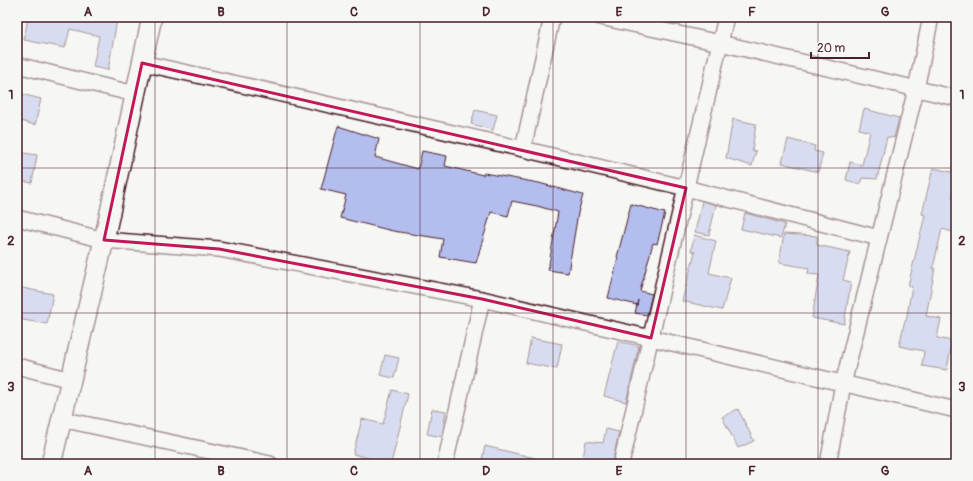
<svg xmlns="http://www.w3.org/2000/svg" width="973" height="481" viewBox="0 0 973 481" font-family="Pangolin,sans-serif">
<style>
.building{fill:#b3bdee;stroke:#4a1f2b}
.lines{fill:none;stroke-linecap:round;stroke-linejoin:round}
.minor-casing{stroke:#4a1f2b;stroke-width:18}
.tertiary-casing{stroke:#4a1f2b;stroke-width:22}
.minor{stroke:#f6f6f2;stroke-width:15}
.tertiary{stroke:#f6f6f2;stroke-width:19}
.marked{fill:none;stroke:#c2185b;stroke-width:3;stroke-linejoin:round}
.grid{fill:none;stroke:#4a1f2b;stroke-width:1;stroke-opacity:0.55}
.neatline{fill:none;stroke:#4a1f2b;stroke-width:1.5}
.grid-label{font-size:13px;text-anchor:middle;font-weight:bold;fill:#4a1f2b}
</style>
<rect width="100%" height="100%" fill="#f6f6f2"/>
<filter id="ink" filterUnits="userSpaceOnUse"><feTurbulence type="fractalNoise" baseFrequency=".025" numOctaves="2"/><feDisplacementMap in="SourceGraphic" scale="8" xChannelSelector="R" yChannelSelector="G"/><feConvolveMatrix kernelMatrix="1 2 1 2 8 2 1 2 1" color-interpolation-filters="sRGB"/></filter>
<g filter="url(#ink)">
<g class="building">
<polygon points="28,17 106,17 117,20 108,70 93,67 99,36 70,29 65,48 24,40"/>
<polygon points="17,93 41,99 35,125 17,120"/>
<polygon points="864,109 899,118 894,138 887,137 877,179 862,178 860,184 846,180 850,162 862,165 870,132 859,129"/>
<polygon points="475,110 497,115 493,130 471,124"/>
<polygon points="733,119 756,124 752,150 756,151 752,166 726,158"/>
<polygon points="338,126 379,139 375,157 418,169 422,151 447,156 445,166 483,175 484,173 539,183 583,195 578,213 568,273 548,270 558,212 537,206 512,201 508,216 491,212 476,263 440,257 443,239 393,231 340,218 346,195 321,189"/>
<polygon points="788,139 815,146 814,151 823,153 818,172 782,163"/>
<polygon points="17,152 37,155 32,183 17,180"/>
<polygon points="933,168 956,173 956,179 952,197 956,198 956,233 942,229 933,268 935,268 926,316 941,319 937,338 952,341 947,370 922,366 924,351 899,346 905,320 906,321 912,286 908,286 925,215 922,214"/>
<polygon points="702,201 716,205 709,235 695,232"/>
<polygon points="631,204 665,213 657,244 653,243 640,291 652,294 647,315 635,313 638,300 637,305 608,298 618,258 617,257"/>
<polygon points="745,213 785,224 781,238 741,229"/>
<polygon points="784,234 817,236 817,245 850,252 843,280 851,282 844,324 812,318 819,275 808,274 809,268 779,263"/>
<polygon points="694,235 716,241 709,273 731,278 722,310 682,301 695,252 691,251"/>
<polygon points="17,287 53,294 47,324 17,319"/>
<polygon points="531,338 562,344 557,369 526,363"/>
<polygon points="618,341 639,346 626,402 604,396"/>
<polygon points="385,355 399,358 394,378 380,375"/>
<polygon points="392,390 408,394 391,464 353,454 362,419 383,424"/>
<polygon points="432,409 446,411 442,437 427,434"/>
<polygon points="738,409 754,441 738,448 722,417"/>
<polygon points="606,429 619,432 612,464 582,464 586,441 603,443"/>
<polygon points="485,446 535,458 535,464 481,464"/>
</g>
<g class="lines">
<defs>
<g id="minor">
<polyline points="600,17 720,43 956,98"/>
<polyline points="142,63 242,85 523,149 686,188 879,238"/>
<polyline points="17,65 135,94"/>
<polyline points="523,149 552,17"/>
<polyline points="17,218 104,240 219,249 482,299 651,338 956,410"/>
<polyline points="17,366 71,380"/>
<polyline points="61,419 270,464"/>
<polyline points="445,464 482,299"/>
<polyline points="621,464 726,17"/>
<polyline points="828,464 843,384 916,89 931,17"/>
</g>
<polyline id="tertiary" points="51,464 104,240 152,17"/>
</defs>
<use href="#minor" class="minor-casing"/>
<use href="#tertiary" class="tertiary-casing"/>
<use href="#minor" class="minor"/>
<use href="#tertiary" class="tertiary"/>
</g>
</g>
<path d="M0 0H973V481H0ZM 142,63 L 686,188 L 651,338 L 482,299 L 219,249 L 104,240 Z" fill="#f6f6f2" fill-opacity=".55" fill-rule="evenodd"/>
<path class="marked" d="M 142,63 L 686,188 L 651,338 L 482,299 L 219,249 L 104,240 Z"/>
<path class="grid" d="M 155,17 L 155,464M 287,17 L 287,464M 420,17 L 420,464M 553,17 L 553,464M 686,17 L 686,464M 818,17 L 818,464M 17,168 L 956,168M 17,313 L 956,313"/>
<rect width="973" height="481" fill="none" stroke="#f6f6f2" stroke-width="44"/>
<path d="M811 52v6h58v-6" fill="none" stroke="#4a1f2b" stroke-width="2"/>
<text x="817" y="52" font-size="12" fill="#4a1f2b" stroke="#f6f6f2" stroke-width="3" paint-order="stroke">20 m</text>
<rect x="22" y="22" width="929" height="437" class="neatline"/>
<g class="grid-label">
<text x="88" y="16">A</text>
<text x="221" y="16">B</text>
<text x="354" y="16">C</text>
<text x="486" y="16">D</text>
<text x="619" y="16">E</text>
<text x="752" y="16">F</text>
<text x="885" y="16">G</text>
<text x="11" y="99">1</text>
<text x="962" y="99">1</text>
<text x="11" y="245">2</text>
<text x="962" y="245">2</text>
<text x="11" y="391">3</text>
<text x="962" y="391">3</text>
<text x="88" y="475">A</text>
<text x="221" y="475">B</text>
<text x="354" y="475">C</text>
<text x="486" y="475">D</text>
<text x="619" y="475">E</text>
<text x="752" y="475">F</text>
<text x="885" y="475">G</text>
</g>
</svg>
